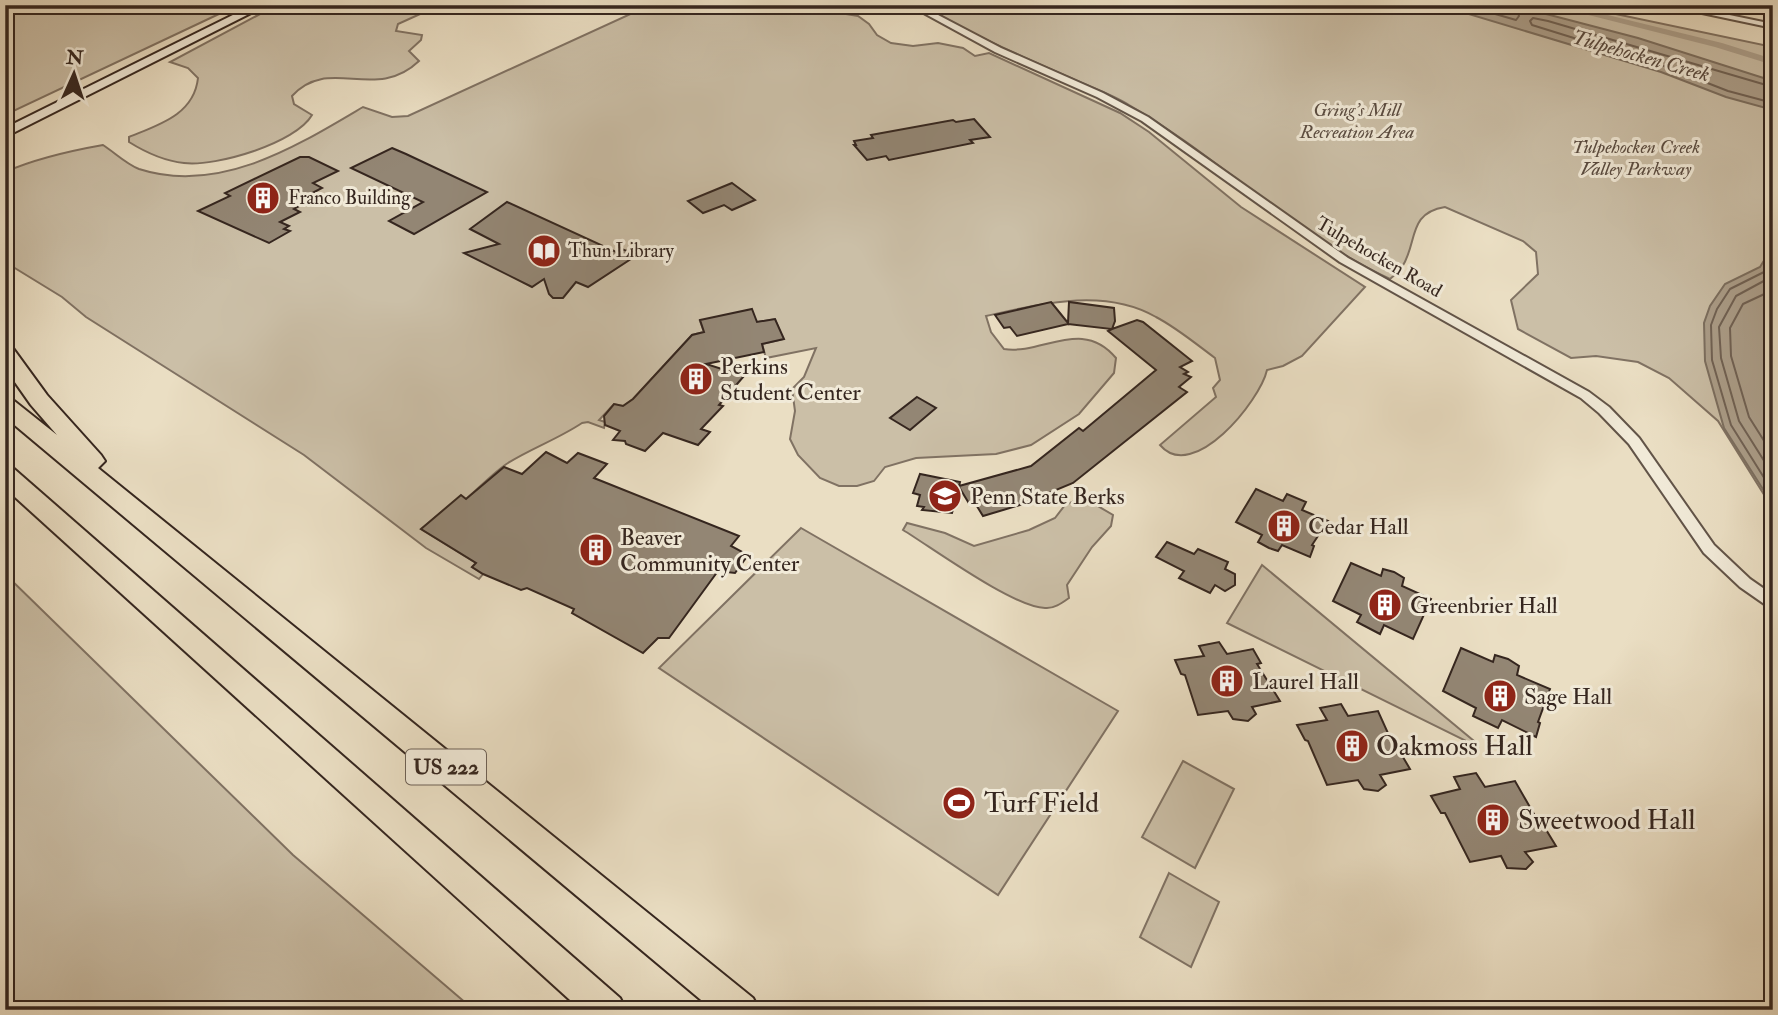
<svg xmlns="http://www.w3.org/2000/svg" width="1778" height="1015" viewBox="0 0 1778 1015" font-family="'IM FELL Double Pica',serif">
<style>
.green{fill:#cbbfa7;stroke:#807263;stroke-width:2}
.water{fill:#ac9f8b;stroke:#7c6f60;stroke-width:2}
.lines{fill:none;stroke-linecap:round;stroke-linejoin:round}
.shore{stroke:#706255;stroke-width:2}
.canal{fill:#ac9f8b;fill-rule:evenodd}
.building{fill:#938674;stroke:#35261f;stroke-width:2}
.street-casing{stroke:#625448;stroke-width:4}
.secondary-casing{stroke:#35261f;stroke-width:4}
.highway-casing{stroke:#35261f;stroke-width:4}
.street{fill:#f1ead8;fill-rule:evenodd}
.secondary{fill:#f1ead8;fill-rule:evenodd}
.highway{fill:#eadec3;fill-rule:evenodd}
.labels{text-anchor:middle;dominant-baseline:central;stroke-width:6;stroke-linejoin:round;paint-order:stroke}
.far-park-label{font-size:19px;font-style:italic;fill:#5a4c41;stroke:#f1ead8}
.far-poi-label{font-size:19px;fill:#35261f;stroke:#f1ead8;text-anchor:start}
.far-street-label{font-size:19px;fill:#35261f;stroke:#f1ead8}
.far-water-label{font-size:21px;font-style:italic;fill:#594a3f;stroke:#f1ead8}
.shield{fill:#f1ead8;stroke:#6d6156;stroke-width:2}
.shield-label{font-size:21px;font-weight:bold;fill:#35261f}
.poi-label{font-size:23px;fill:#35261f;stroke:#f1ead8;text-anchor:start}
.near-poi-label{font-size:28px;fill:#35261f;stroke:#f1ead8;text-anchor:start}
</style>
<rect width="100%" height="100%" fill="#eadec3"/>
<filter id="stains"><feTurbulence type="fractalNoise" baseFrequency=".00286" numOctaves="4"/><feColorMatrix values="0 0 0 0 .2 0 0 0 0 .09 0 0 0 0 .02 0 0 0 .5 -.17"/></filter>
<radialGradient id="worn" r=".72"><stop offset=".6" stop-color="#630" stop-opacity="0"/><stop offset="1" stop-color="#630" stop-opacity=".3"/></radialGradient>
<g class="green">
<polygon points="5,5 238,5 5,115"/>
<path d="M 277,5 L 440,5 L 398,24 L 396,31 L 422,35 L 421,40 L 409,51 L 419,61 C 375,103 329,55 292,96 L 294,104 L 312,115 C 296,143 216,167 184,163 C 165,161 145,152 129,142 L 129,137 C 158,125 194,115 198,78 L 188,68 L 170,62 Z"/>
<path d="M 650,5 L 789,5 L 834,12 L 858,16 L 869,24 L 877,35 L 891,43 L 913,46 L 938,43 L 963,48 L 975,56 L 989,53 L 1120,113 L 1149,132 L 1241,207 L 1365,287 L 1302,356 L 1283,366 L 1267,370 C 1260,401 1193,484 1160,445 L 1216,397 L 1213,388 L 1220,380 L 1215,358 C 1196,344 1177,328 1156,317 C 1104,287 1040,304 986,316 L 991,332 L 1004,349 C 1043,355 1082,317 1116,358 L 1114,373 L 1079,414 L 1031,445 L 996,454 L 916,458 L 885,467 L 874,481 L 857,486 L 839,486 L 820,478 L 798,455 L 790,439 L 795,411 L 792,389 L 804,377 L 816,348 L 766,358 L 762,344 L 783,339 L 775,319 L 757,322 L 700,321 L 704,332 L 692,335 L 633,399 L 623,406 L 614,404 L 599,420 L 605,422 L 604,428 L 588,422 L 582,423 C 558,439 532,448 508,463 C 495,471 479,488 466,499 L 461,496 L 421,529 L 476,563 L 472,567 L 483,574 L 479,579 L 426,548 L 304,455 L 86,317 L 62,297 L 5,262 L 5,172 C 37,158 69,151 103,145 C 114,152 126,164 139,169 C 219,195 297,146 363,107 L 392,117 L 408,116 Z"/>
<path d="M 923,5 L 1573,5 L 1773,47 L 1773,509 L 1718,421 L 1669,378 L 1638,362 L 1596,356 L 1571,358 L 1518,329 L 1511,300 L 1538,274 L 1536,252 L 1523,241 L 1445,207 C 1407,213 1418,243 1402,267 C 1400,272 1394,275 1390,279 C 1295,235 1219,157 1129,105 C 1111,94 1090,87 1071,78 C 1021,56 969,34 923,5 Z"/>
<path d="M 1079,499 L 1096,505 L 1113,515 L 1111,526 L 1092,547 L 1067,585 L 1069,598 C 1062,603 1054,609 1045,608 C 1013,607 934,549 903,530 L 907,523 L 945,533 L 974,546 L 1029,530 L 1055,518 L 1065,505 Z"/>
<polygon points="801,528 1118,711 998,895 659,668"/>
<polygon points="1262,565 1474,741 1474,745 1227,623"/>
<polygon points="5,574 293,855 474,1010 5,1010"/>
<polygon points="1183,761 1234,789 1195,868 1142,837"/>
<polygon points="1169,873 1219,902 1191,967 1140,937"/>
</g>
<g class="water">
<polygon points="1439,5 1508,5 1550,15 1638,38 1773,81 1773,110 1726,97 1661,72"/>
<polygon points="1773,246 1773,505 1724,428 1705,361 1704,323 1710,306 1725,284 1760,267"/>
</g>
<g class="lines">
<g class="shore">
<polyline points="1464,5 1516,20 1519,16 1515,5"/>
<polyline points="1773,87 1548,21 1533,18 1530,21 1532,25 1664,66 1728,91 1773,103"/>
<polyline points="1773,259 1764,272 1730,289 1717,309 1711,325 1712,360 1731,425 1773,492"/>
<polyline points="1773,276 1736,296 1719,327 1721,358 1739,421 1773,475"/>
<polyline points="1773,290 1743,304 1730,328 1731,356 1749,417 1773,455"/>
</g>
<polygon class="canal" points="1549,5 1567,5 1722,43 1773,59 1773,65 1715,47"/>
</g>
<g class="building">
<polygon points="974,119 990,137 970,140 973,143 889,160 886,156 867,160 854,145 856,145 854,141 873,138 871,135 953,120 956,122"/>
<polygon points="392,148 406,154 487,192 414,234 389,221 423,202 351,168"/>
<polygon points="300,157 309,157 338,171 313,183 322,188 297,201 303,204 294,209 300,212 280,222 289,226 284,229 290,231 269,243 198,211 230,196 225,193"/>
<polygon points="732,183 755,200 732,210 724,205 703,213 688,201"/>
<polygon points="507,202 616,252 622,249 637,255 588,287 576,282 563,298 553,298 549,294 544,279 532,287 464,253 499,244 470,229"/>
<polygon points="1051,302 1068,323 1069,302 1114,308 1115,321 1112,329 1137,320 1143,322 1192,361 1180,367 1188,372 1184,374 1191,377 1179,387 1187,392 1073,483 1039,497 1040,499 983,516 975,503 970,505 959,487 952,513 922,510 924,507 917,506 920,495 913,493 920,474 960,482 959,486 1031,466 1079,428 1083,431 1156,370 1108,331 1112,329 1068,324 1017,336 1010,327 1004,328 995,315"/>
<polygon points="752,309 757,322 775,319 784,339 762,344 764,352 706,364 744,376 719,405 723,406 701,429 710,432 698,445 663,433 645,451 626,444 625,441 613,440 620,431 605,425 604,416 614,404 623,406 633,399 692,335 704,332 700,320"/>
<polygon points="917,397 936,408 910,430 890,418"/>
<polygon points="546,452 567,463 578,453 607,464 594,478 739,536 731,546 748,555 735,573 718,571 669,638 658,638 643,653 572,613 574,609 527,588 521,590 483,574 472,567 476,563 421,529 461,495 466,499 504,467 522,474"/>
<polygon points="1256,489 1283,501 1287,494 1306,502 1302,510 1328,521 1312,545 1314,546 1310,557 1282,545 1278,551 1269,548 1258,542 1262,535 1236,522"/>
<polygon points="1167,542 1194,554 1198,549 1228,562 1225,569 1235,574 1235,585 1225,591 1215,585 1210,593 1179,578 1184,571 1156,557"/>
<polygon points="1351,563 1381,576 1383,569 1394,572 1404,578 1402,586 1431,599 1413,639 1384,625 1380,634 1357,622 1361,615 1333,601"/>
<polygon points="1219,642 1227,654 1253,649 1261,663 1257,664 1280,701 1252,707 1256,714 1248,721 1233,719 1228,711 1198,715 1185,675 1181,674 1175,660 1204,656 1199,646"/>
<polygon points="1461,648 1493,662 1495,655 1508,659 1519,666 1517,675 1550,689 1538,722 1540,723 1536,737 1502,720 1498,728 1473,716 1476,708 1443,691"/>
<polygon points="1341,704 1348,716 1378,711 1396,751 1400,752 1410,769 1380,775 1386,785 1378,791 1364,789 1358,780 1327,785 1308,741 1305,740 1297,725 1327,720 1320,708"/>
<polygon points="1476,773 1485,787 1515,781 1542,828 1545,828 1556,846 1525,852 1533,862 1526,869 1507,868 1501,856 1470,862 1445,813 1441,813 1431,796 1460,789 1454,777"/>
</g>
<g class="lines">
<defs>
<g id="street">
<polygon points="909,5 919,5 1001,48 1103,93 1148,117 1348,258 1589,392 1609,407 1639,438 1714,545 1750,579 1773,595 1773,610 1740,587 1704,553 1629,444 1599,413 1581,398 1340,262 1142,121 1097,97 995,52"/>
<polygon points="1664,5 1681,5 1773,24 1773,28"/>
</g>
<polygon id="secondary" points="253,5 267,5 5,137 5,128"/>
<g id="highway">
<polygon points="5,345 12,347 47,395 101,455 105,461 98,468 753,998 759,1010 713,1010 5,417 5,397 13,400 57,435 31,405 5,368"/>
<polygon points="5,465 13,468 620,998 626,1010 581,1010 5,488"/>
</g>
</defs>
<use href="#street" class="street-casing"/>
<use href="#secondary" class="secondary-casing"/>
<use href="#highway" class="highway-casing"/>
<use href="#street" class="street"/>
<use href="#secondary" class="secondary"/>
<use href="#highway" class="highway"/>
</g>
<defs>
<symbol id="building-disc" viewBox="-11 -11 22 22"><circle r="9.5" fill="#8f2418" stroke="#f1ead8"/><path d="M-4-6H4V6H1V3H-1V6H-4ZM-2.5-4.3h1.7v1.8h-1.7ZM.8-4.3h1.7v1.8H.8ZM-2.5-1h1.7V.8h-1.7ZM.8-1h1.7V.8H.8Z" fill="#fff"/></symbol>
<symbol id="library-disc" viewBox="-11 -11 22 22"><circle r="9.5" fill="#8f2418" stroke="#f1ead8"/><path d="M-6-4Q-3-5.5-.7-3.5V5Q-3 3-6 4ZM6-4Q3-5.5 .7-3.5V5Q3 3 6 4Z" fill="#fff"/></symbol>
<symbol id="university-disc" viewBox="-11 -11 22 22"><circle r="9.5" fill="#8f2418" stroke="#f1ead8"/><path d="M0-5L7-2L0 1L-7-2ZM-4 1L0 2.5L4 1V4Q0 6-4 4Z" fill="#fff"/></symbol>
<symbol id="stadium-disc" viewBox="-11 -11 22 22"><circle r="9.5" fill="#8f2418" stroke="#f1ead8"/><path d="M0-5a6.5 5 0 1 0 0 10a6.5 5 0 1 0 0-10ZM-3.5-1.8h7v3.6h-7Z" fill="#fff"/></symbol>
</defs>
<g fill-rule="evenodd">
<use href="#building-disc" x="244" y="179" width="38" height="38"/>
<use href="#library-disc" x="525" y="232" width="38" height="38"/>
<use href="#building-disc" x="677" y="360" width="38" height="38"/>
<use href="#university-disc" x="926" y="477" width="38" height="38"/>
<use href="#building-disc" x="1265" y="507" width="38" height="38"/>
<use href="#building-disc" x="577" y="531" width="38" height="38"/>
<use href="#building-disc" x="1366" y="586" width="38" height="38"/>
<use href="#building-disc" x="1208" y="662" width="38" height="38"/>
<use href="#building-disc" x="1481" y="677" width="38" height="38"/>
<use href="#building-disc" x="1333" y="727" width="38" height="38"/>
<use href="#stadium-disc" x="940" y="784" width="38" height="38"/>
<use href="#building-disc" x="1474" y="801" width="38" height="38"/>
</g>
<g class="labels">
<g class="far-park-label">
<text x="1357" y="110">Gring's Mill<tspan x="1357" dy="22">Recreation Area</tspan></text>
<text x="1636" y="147">Tulpehocken Creek<tspan x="1636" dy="22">Valley Parkway</tspan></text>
</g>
<g class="far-poi-label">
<text x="288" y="198">Franco Building</text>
<text x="568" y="251">Thun Library</text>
</g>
<g class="far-street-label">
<text transform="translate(1379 257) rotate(30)">Tulpehocken Road</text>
</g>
<g class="far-water-label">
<text transform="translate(1641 56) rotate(16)">Tulpehocken Creek</text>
</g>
<rect class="shield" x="406" y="749.5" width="80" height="35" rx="5"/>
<g class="shield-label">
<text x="446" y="767">US 222</text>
</g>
<g class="poi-label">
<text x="720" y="366">Perkins<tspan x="720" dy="26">Student Center</tspan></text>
<text x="970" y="496">Penn State Berks</text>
<text x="1308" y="526">Cedar Hall</text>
<text x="620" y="537">Beaver<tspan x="620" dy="26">Community Center</tspan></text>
<text x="1410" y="605">Greenbrier Hall</text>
<text x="1252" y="681">Laurel Hall</text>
<text x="1524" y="696">Sage Hall</text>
</g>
<g class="near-poi-label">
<text x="1376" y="746">Oakmoss Hall</text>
<text x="984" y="803">Turf Field</text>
<text x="1518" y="820">Sweetwood Hall</text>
</g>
</g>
<rect width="1778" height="1015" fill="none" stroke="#eadec3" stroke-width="28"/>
<rect x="7" y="7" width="1764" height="1001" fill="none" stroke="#35261f" stroke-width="3.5"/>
<rect x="14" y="14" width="1750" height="987" fill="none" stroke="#35261f" stroke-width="2"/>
<g transform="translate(74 74) rotate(3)" stroke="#f1ead8" stroke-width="5" paint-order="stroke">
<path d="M0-5L12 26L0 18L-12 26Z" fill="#35261f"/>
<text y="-10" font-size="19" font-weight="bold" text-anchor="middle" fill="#35261f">N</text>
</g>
<rect width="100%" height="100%" filter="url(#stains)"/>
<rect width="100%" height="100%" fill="url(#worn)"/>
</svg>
